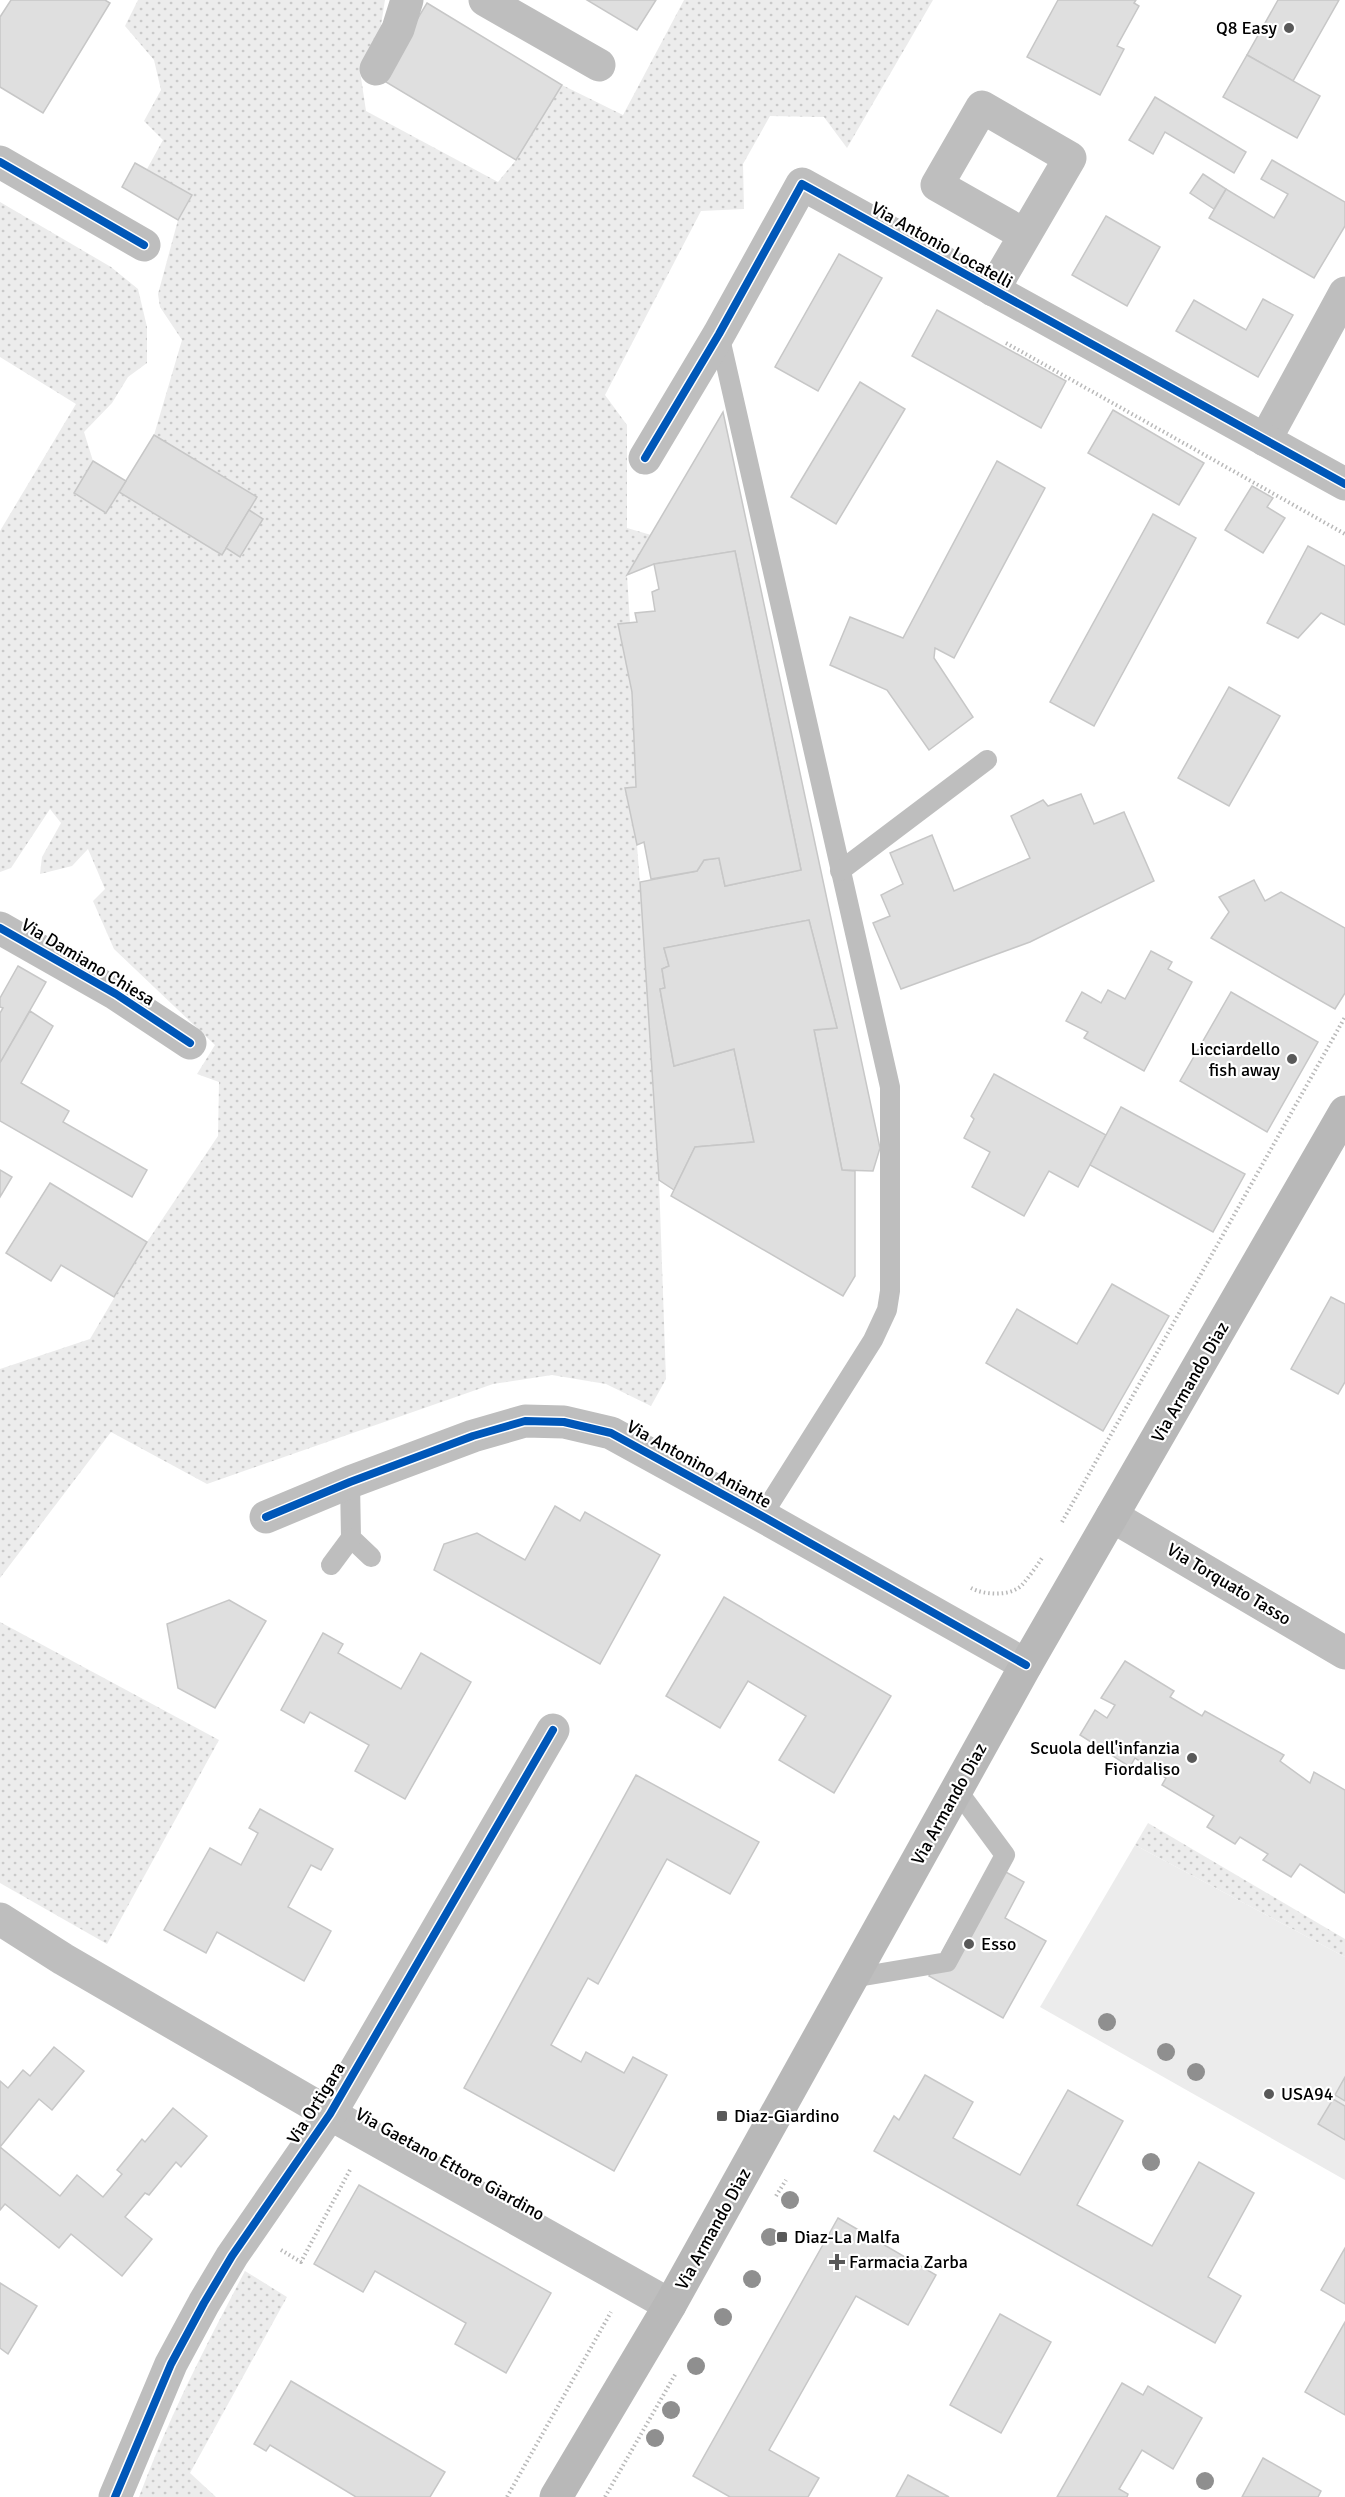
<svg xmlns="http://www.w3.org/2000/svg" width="1345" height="2497" viewBox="0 0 1345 2497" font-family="Signika,sans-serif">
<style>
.grass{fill:url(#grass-dots)}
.pitch{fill:#ececec}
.building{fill:#dfdfdf;stroke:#c7c7c7;stroke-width:1.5}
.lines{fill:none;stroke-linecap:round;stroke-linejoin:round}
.path{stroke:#b9b9b9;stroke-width:4;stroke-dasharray:1.5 3;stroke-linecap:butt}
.lane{stroke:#bebebe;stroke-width:20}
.street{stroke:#bebebe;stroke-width:33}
.secondary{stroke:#b8b8b8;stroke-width:33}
.cycleway-casing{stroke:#fff;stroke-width:11}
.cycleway{stroke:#0057b8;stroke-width:8}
.tree{fill:#8f8f8f}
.poi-dot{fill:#595959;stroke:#fff;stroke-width:2}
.labels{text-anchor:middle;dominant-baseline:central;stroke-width:4.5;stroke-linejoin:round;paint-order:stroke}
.poi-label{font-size:18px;fill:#000;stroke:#fff;text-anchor:start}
.street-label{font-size:18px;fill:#000;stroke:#fff}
</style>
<defs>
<pattern id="grass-dots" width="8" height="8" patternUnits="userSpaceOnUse" patternTransform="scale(1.5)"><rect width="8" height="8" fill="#ececec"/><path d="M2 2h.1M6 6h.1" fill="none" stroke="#c9c9c9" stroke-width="1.8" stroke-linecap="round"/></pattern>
</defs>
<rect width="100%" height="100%" fill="#fff"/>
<g class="grass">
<polygon points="138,0 385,0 380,31 360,71 366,111 498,182 516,160 562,85 623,115 684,0 933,0 847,148 824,117 770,116 743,164 744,209 701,211 605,395 627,425 627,528 651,535 627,575 630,623 619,625 632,692 636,787 625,789 637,845 644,938 659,1180 666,1379 651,1406 606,1384 552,1375 493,1384 207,1484 111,1432 0,1578 0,1369 90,1339 147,1242 218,1136 219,1082 197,1074 215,1045 114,949 93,901 105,889 88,849 72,866 40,874 42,857 61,823 50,809 11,868 0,872 0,531 76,404 0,357 0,202 111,267 138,289 147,327 147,363 128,377 112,403 84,432 93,461 74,494 106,513 119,492 222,555 226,548 241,557 263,519 249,510 257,497 154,435 182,340 160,307 158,294 178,220 192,196 147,169 163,140 144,121 161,90 154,60 125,26"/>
<polygon points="0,1622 219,1740 107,1944 0,1883"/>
<polygon points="1148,1823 1345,1939 1345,1957 1135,1845"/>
<path d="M 245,2271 L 287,2297 L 190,2473 L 216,2497 L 139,2497 C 168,2419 206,2345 245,2271 Z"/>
</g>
<polygon class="pitch" points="1135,1845 1345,1957 1345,2180 1040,2007"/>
<g class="building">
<polygon points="11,0 105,0 110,3 43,113 0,87 0,17"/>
<polygon points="587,0 656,0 637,30"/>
<polygon points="1058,0 1136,0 1134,3 1139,6 1117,46 1124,49 1100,95 1027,57"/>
<polygon points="1278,0 1339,0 1293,81 1247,55"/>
<polygon points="427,3 562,85 516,160 381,79"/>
<polygon points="1247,55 1320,96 1297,138 1223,97"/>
<polygon points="1155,97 1246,152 1234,173 1165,132 1153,154 1129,140"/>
<polygon points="1272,160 1345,202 1345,226 1314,278 1209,218 1226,189 1274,218 1288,194 1261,179"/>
<polygon points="135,163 192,195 178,220 122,187"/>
<polygon points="1203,174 1226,189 1214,209 1190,193"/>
<polygon points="1106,216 1160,247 1127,306 1072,275"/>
<polygon points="839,254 882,278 818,391 775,367"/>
<polygon points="1263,299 1293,315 1258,377 1176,331 1194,300 1246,330"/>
<polygon points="937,310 1066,381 1041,428 912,356"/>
<polygon points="860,382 905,409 836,524 791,497"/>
<polygon points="1113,410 1204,463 1179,505 1088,453"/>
<polygon points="723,412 880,1148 873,1171 842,1170 814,1030 837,1028 809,920 664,948 669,966 662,969 665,988 660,989 674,1066 734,1049 754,1142 695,1147 674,1190 659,1180 640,882 697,871 704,860 719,858 725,886 801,870 735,551 654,564 627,575"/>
<polygon points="154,435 257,497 222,555 119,492"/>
<polygon points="93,461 126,481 106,513 74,493"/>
<polygon points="997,461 1045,488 954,658 935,648 934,658 973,717 929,750 887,690 830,665 850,617 903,638"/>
<polygon points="1252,486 1273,498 1267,507 1285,518 1263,553 1225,530"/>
<polygon points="249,510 263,519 240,557 226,548"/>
<polygon points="1153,514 1196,538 1094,726 1050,702"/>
<polygon points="1308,546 1345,566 1345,625 1321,613 1298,638 1267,623"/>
<polygon points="735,551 801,870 725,886 719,858 704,860 697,871 651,879 644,842 637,845 625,788 636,787 632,692 618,624 637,622 635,613 655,611 652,592 659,589 654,564"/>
<polygon points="1229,687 1280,716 1229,806 1178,778"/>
<polygon points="1081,794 1094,824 1124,812 1154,881 1030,942 901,989 873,923 890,916 881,895 903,884 890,853 932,835 954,891 1030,858 1011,816 1043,800 1048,806"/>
<polygon points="1254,880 1265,901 1281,892 1345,928 1345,993 1335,1009 1211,938 1229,912 1219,897"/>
<polygon points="809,920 837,1028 814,1030 842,1170 855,1171 855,1276 843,1296 671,1196 695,1147 754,1142 734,1049 674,1066 660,989 665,988 662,969 669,966 664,948"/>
<polygon points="1151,951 1172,962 1168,969 1192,982 1144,1071 1084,1038 1088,1032 1066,1021 1082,992 1101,1003 1108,990 1125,999"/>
<polygon points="18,966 46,982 0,1063 0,1013 3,1008 0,1007 0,998"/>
<polygon points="1231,992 1318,1042 1267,1132 1180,1081"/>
<polygon points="30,1011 53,1026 21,1083 69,1111 63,1122 147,1170 132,1197 0,1121 0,1063"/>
<polygon points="994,1074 1106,1135 1078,1187 1049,1171 1024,1216 972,1187 990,1152 964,1138 974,1119 971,1116"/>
<polygon points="1121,1107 1245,1174 1213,1232 1090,1165"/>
<polygon points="0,1170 12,1177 0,1197"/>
<polygon points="50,1183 147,1242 114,1297 61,1265 51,1281 6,1253"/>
<polygon points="1112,1284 1169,1316 1103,1431 986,1363 1017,1309 1077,1344"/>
<polygon points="1331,1297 1345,1304 1345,1382 1338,1394 1291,1369"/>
<polygon points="555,1506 580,1521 585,1512 660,1555 600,1664 434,1570 444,1544 477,1533 525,1560"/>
<polygon points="724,1597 891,1696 834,1793 779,1760 806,1716 748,1681 720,1728 666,1696"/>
<polygon points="229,1600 266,1621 215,1708 178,1688 167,1624"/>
<polygon points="323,1633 343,1644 338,1653 401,1689 421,1653 471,1682 405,1799 355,1771 369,1745 310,1712 304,1723 281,1710"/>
<polygon points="1125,1661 1174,1691 1170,1697 1202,1716 1205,1711 1284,1755 1280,1761 1310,1783 1314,1772 1345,1790 1345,1893 1300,1864 1291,1877 1263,1860 1268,1854 1240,1837 1235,1844 1207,1827 1214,1816 1162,1785 1166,1778 1135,1758 1130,1767 1080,1735 1095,1710 1107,1718 1115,1705 1101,1698"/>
<polygon points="636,1775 759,1842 730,1894 667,1859 598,1984 588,1978 551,2045 581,2062 586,2052 624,2073 633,2057 667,2075 614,2171 464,2088"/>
<polygon points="260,1809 333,1849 321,1870 311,1865 288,1907 331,1931 304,1981 217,1932 206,1953 164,1930 210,1848 241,1865 258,1833 249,1828"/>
<polygon points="991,1864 1024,1882 1005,1918 1046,1941 1003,2018 929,1976"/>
<polygon points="54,2047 84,2071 52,2110 39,2099 0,2147 0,2081 8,2088 23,2070 30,2076"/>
<polygon points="925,2075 973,2102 953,2138 1020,2175 1068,2090 1123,2121 1077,2205 1152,2246 1199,2162 1254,2193 1208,2277 1241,2296 1215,2343 874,2151 894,2116 899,2120"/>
<polygon points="1345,2077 1345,2101 1335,2095"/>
<polygon points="1333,2099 1345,2106 1345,2140 1318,2124"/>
<polygon points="173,2108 207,2136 181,2167 176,2162 149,2195 145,2193 125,2217 152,2239 122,2276 71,2234 59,2248 5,2204 0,2210 0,2147 60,2196 77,2175 103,2197 122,2174 117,2170 142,2139 145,2142"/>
<polygon points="359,2185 551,2293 506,2373 455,2344 466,2323 375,2271 363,2292 314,2264"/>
<polygon points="838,2218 936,2275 908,2325 856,2296 769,2450 819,2478 808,2497 730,2497 693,2476"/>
<polygon points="1345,2248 1345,2304 1321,2290"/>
<polygon points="0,2283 37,2306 8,2354 0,2348"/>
<polygon points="1000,2314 1051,2342 1001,2433 950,2405"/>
<polygon points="1345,2322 1345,2415 1305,2392"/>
<polygon points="291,2381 445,2472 430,2497 356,2497 270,2445 266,2451 254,2444"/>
<polygon points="1122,2383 1143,2395 1148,2386 1202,2418 1173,2469 1142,2450 1119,2489 1128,2494 1127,2497 1057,2497"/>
<polygon points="1263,2458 1321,2491 1318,2497 1242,2497"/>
<polygon points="908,2475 949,2497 896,2497"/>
</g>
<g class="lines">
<g class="path">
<polyline points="1006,343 1345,534"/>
<polyline points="1062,1522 1345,1017"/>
<path d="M 971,1588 C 984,1595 1010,1597 1022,1585 C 1029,1577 1036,1567 1042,1558"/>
<polyline points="776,2196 786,2180"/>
<polyline points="281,2250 301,2262 351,2168"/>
<polyline points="507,2497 611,2312"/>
<polyline points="605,2497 676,2373"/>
</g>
<g class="lane">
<polyline points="719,334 890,1087 890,1291 887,1310 873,1340 762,1516"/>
<polyline points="840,871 987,760"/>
<polyline points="350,1482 351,1538 371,1557"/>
<polyline points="331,1565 351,1538"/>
<polyline points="852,1978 947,1962 1005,1855 957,1790"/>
</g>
<g class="street">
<polyline points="485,0 599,65"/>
<polyline points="376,69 398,29 407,0"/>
<polyline points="0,162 144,245"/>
<polyline points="993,290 1070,158 982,107 937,185 1025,235"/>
<polyline points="1265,440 1345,293"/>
<polyline points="645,458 719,334 802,184 1345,484"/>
<polyline points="0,928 116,994 190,1043"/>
<polyline points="1112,1516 1345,1653"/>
<polyline points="266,1517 350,1482 473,1436 525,1421 564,1422 611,1433 762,1516 1026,1665"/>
<polyline points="0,1919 63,1959 330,2114 670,2305"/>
<polyline points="115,2497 171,2364 204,2303 232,2256 330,2114 553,1730"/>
</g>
<polyline class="secondary" points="556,2497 670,2305 1026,1665 1345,1112"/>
<defs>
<g id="cycleway">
<polyline points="0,162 144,245"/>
<polyline points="645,458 719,334 802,184 1345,484"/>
<polyline points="0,928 116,994 190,1043"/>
<polyline points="266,1517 350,1482 473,1436 525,1421 564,1422 611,1433 762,1516 1026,1665"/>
<polyline points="115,2497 171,2364 204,2303 232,2256 330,2114 553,1730"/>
</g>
</defs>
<use href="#cycleway" class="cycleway-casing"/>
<use href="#cycleway" class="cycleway"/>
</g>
<g class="tree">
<circle cx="1107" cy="2022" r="9"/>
<circle cx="1166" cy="2052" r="9"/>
<circle cx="1196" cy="2072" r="9"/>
<circle cx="1151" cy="2162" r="9"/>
<circle cx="790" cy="2200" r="9"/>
<circle cx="770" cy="2237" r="9"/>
<circle cx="752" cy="2279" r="9"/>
<circle cx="723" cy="2317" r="9"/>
<circle cx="696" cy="2366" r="9"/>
<circle cx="671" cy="2410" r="9"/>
<circle cx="655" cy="2438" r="9"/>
<circle cx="1205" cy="2481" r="9"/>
</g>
<g class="poi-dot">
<circle cx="1289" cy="28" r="6"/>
<circle cx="1292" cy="1059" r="6"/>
<circle cx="1192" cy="1758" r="6"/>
<circle cx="969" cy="1944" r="6"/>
<circle cx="1269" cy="2094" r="6"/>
<rect x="716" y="2110" width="12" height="12" rx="3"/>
<rect x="776" y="2231" width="12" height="12" rx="3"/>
<path d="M834 2253h6v6h6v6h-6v6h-6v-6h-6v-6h6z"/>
</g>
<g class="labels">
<g class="poi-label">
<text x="1277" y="28" text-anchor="end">Q8 Easy</text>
<text x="1280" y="1049" text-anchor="end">Licciardello<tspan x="1280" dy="21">fish away</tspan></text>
<text x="1180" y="1748" text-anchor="end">Scuola dell'infanzia<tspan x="1180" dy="21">Fiordaliso</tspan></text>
<text x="981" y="1944">Esso</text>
<text x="1281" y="2094">USA94</text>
<text x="734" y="2116">Diaz-Giardino</text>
<text x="794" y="2237">Diaz-La Malfa</text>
<text x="849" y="2262">Farmacia Zarba</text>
</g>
<g class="street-label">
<text transform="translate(942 245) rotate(29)">Via Antonio Locatelli</text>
<text transform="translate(88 962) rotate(31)">Via Damiano Chiesa</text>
<text transform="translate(1190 1382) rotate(-60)">Via Armando Diaz</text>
<text transform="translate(699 1464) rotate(29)">Via Antonino Aniante</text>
<text transform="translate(1229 1584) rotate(31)">Via Torquato Tasso</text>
<text transform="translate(949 1804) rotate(-61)">Via Armando Diaz</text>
<text transform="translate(316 2103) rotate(-58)">Via Ortigara</text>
<text transform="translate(450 2164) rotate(29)">Via Gaetano Ettore Giardino</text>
<text transform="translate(713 2229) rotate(-61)">Via Armando Diaz</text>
</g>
</g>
</svg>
